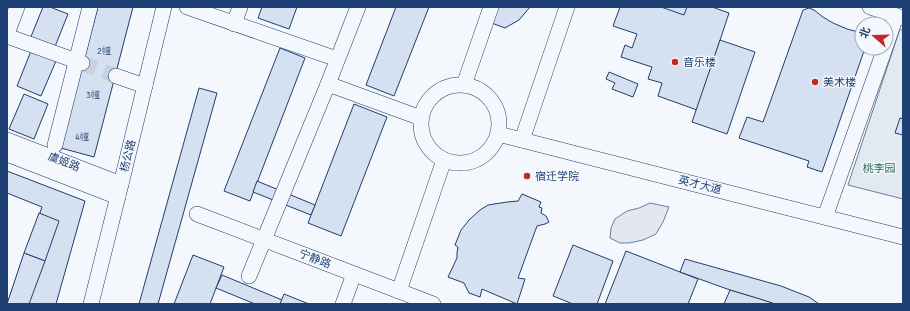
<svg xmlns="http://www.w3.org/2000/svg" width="910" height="311" viewBox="0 0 910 311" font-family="Signika,'Noto Sans SC',sans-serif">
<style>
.green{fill:#e3e9f0;stroke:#687fa3}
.parking{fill:#e3e8f0;stroke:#687fa3}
.building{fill:#d5e0f0;stroke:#1d3f73}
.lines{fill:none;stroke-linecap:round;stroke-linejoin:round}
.minor-tunnel{stroke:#c9d2e0;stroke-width:15;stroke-dasharray:15 8;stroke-linecap:butt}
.minor-casing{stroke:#1d3f73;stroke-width:16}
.minor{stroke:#f4f7fb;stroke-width:15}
.poi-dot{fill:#c62828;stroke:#f4f7fb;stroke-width:1.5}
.labels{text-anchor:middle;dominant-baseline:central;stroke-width:3;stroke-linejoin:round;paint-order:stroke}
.number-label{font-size:9px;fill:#4b6792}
.poi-label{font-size:11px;fill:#1d3f73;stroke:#f4f7fb;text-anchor:start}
.street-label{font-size:11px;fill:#1d3f73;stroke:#f4f7fb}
.park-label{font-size:11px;fill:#2c6c60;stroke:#f4f7fb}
</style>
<rect width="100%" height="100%" fill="#f4f7fb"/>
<polygon class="green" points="900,29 903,31 903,199 848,185"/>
<polygon class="parking" points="650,203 669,207 663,222 656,234 643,240 629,243 620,243 610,238 611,228 615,219 627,211 639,208"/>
<g class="building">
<polygon points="43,7 50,7 68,14 54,49 30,39"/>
<polygon points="98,7 133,7 94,157 61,148"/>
<polygon points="262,7 297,7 289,29 258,18"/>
<polygon points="396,7 429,7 394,96 366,85"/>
<polygon points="494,7 530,7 519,20 505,28 489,22"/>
<polygon points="619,7 703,7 694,33"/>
<polygon points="620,7 661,7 684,15 687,7 712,7 729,13 697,110 658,96 662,83 648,79 652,67 621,57 625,45 632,48 637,34 613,26"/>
<polygon points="809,8 814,10 823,17 833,23 847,29 862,33 862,48 865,48 822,172 807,167 809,161 739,138 747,117 763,122 803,10"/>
<polygon points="720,40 755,52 727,134 692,122"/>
<polygon points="280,48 305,58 250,201 224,191"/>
<polygon points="31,51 56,61 41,96 17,86"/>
<polygon points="609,72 638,84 633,97 612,89 615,83 606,79"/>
<polygon points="199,88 217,93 158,304 139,304"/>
<polygon points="24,94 48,104 34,139 9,129"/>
<polygon points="354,104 387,117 341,236 308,223"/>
<polygon points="900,118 903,119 903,135 895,133"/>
<polygon points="7,171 85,201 56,304 7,304 42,207 7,193"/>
<polygon points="257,181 315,205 311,215 253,192"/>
<polygon points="522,194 541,202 539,207 542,208 541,213 546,216 549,222 545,224 537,226 518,278 525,279 517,304 482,289 480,297 469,293 464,283 448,277 457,258 457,253 458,247 455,245 461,230 470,219 480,210 488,205 507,202 518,201"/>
<polygon points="39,213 59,221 45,261 24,253"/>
<polygon points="573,245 613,261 597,304 573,304 553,296"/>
<polygon points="626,251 698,279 688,304 605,304"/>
<polygon points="24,253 45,261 29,304 7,304"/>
<polygon points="193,255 224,267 210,304 174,304"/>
<polygon points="685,259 781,286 809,297 819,304 775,304 730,290 680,272"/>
<polygon points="222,275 282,300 280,304 255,304 216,288"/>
<polygon points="730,290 760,299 775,304 724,304"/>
<polygon points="284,294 309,304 280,304"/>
</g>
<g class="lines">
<polyline class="minor-tunnel" points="82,63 116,76"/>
<defs>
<g id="minor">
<polyline points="187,7 337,59"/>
<polyline points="870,7 903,18"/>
<polyline points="234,24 240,7"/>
<polyline points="7,34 17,7"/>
<polyline points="7,36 82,63"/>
<polyline points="886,45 896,16"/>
<polyline points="116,76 145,86"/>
<polyline points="328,84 421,118"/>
<polyline points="464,85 491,7"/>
<circle cx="460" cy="124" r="39"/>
<polyline points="498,134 903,237"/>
<polyline points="7,140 121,184"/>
<polyline points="522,140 567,7"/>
<polyline points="55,145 90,7"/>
<polyline points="7,154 118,197"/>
<polyline points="197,214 433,304"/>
<polyline points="825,217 885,48"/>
<polyline points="249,276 328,84 358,7"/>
<polyline points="399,291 444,160"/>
<polyline points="91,304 121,184 164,7"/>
<polyline points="343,304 354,274"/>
</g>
</defs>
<use href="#minor" class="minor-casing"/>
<use href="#minor" class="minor"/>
</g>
<g class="poi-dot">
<circle cx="675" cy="62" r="4"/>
<circle cx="815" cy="82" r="4"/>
<circle cx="527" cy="176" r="4"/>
</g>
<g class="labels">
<g class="number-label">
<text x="104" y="51">2幢</text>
<text x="93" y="95">3幢</text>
<text x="82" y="137">4幢</text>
</g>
<g class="poi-label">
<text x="683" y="62">音乐楼</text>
<text x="823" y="82">美术楼</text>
<text x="535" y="176">宿迁学院</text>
</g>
<g class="street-label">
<text transform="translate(128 156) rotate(-76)">杨公路</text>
<text transform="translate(64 162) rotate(21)">虞姬路</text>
<text transform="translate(700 185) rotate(14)">英才大道</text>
<text transform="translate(315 259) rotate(21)">宁静路</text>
</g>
<g class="park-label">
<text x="879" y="168">桃李园</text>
</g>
</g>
<rect width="910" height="311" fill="none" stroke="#1d3f73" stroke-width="16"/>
<g transform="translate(874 36) rotate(290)"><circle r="19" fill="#f4f7fb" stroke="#9eadc5"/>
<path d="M0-3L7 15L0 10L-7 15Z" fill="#c62828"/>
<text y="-6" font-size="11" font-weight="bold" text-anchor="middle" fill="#1d3f73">北</text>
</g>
</svg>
